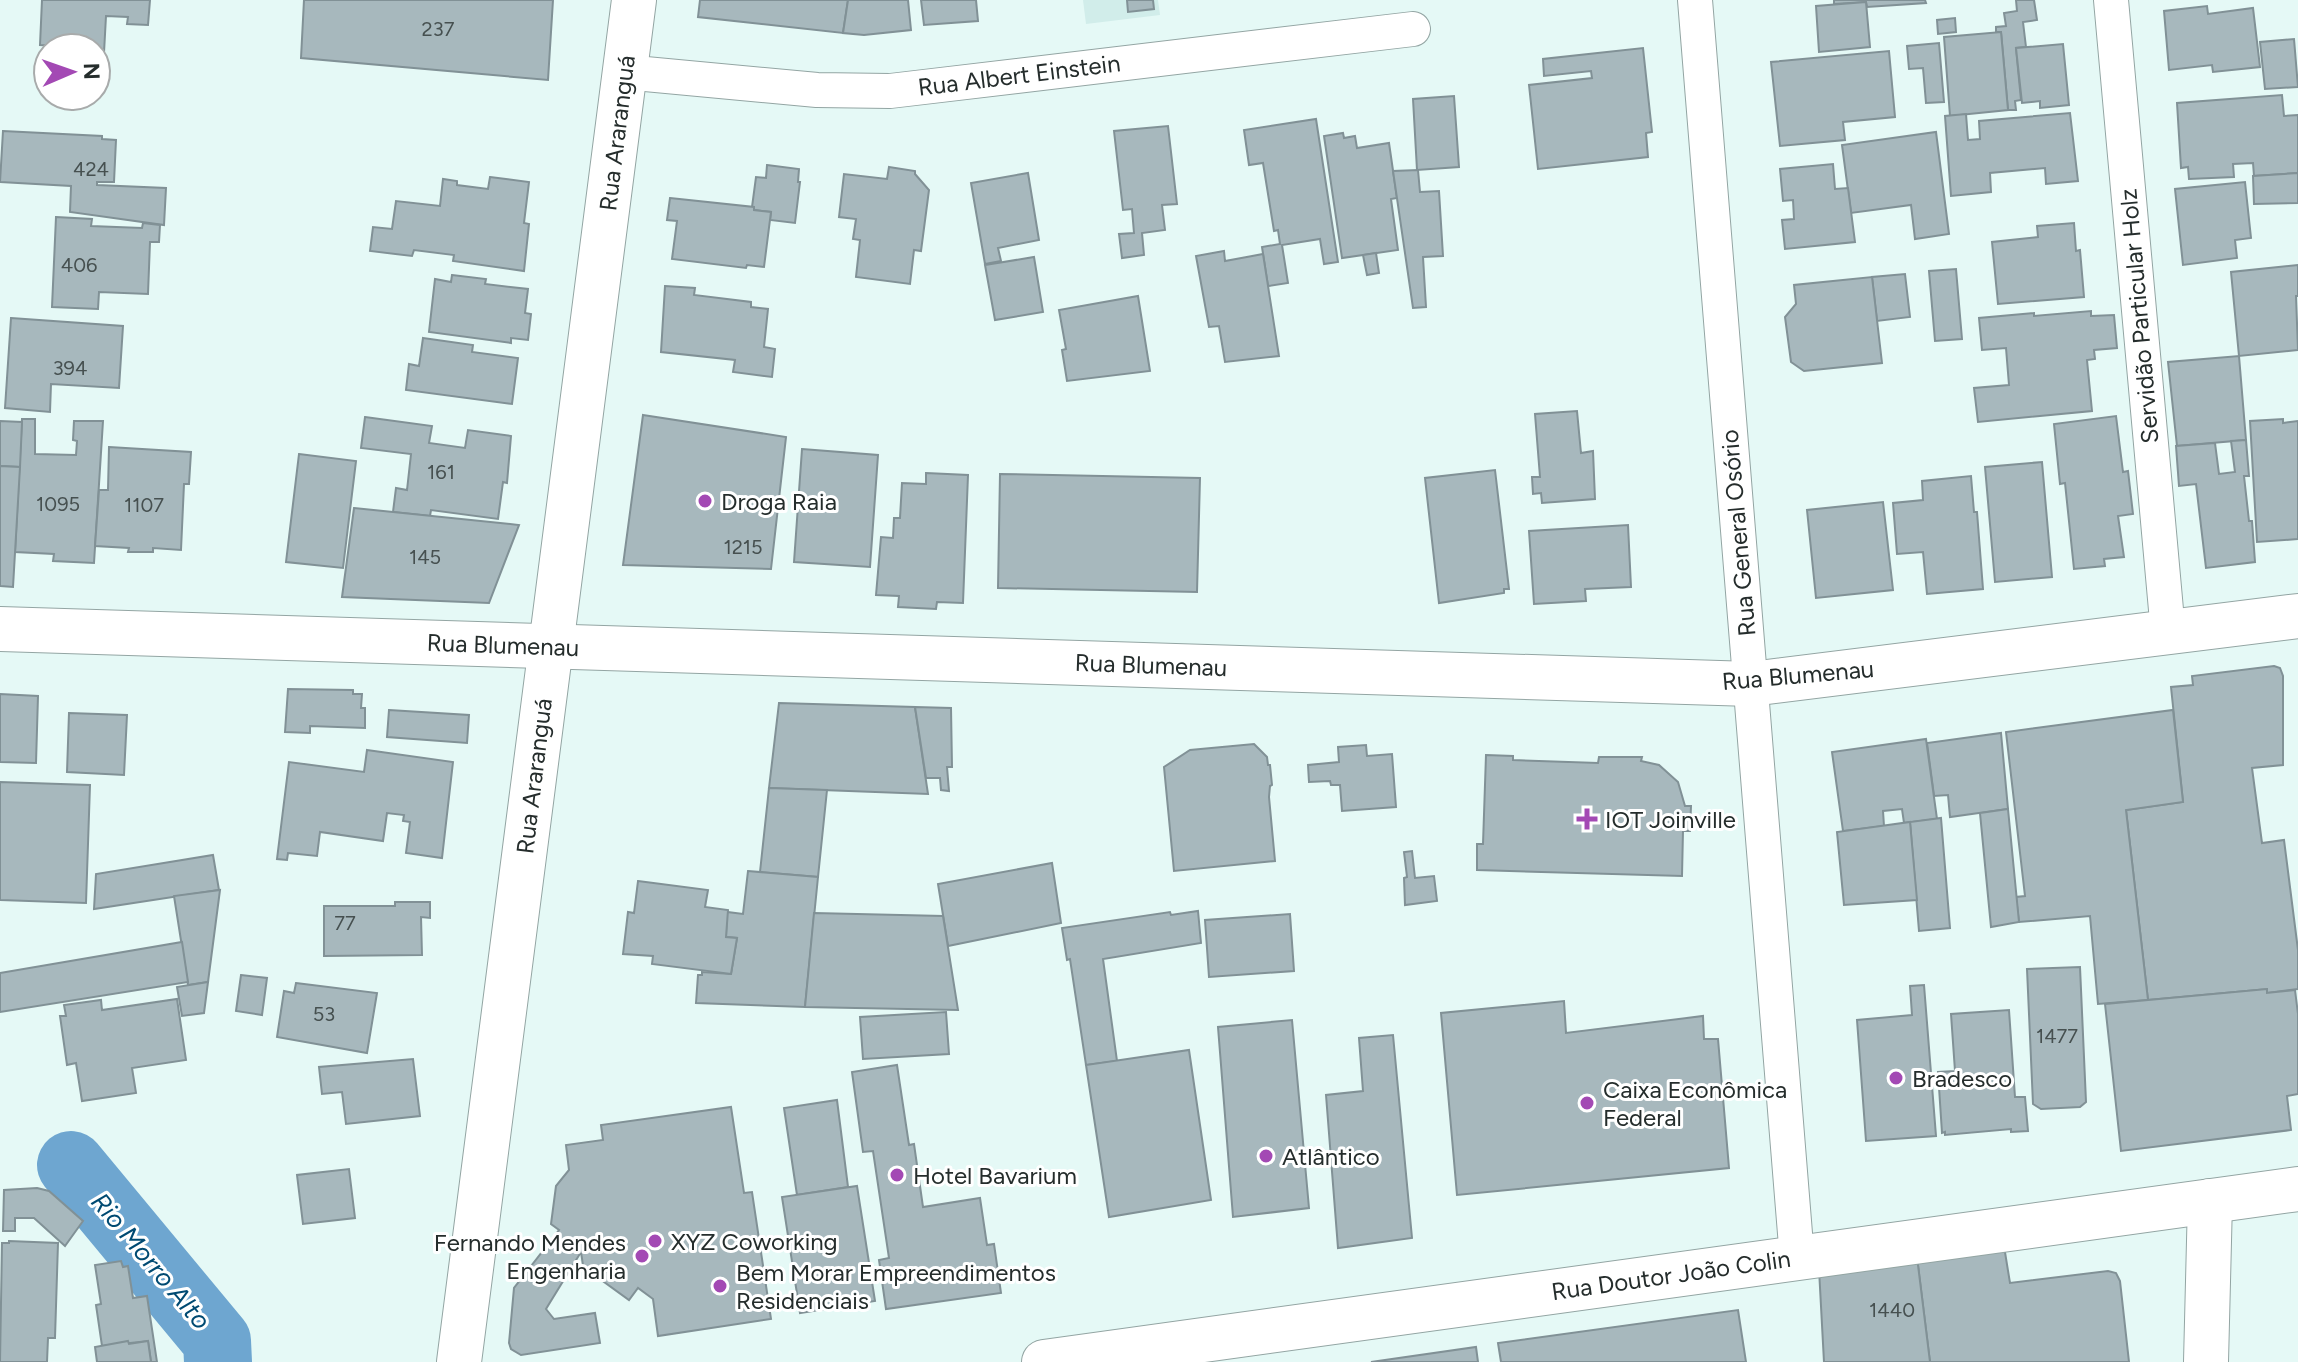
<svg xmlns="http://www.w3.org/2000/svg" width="2298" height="1362" viewBox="0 0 2298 1362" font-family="Figtree,sans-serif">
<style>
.built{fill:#d1edea}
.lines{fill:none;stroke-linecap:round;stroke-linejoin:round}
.river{stroke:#6ea6d0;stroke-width:68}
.building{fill:#a7b8bd;stroke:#819196;stroke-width:2}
.street-casing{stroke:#93a5a3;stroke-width:36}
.secondary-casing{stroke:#93a5a3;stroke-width:46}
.primary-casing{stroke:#93a5a3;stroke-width:46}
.street{stroke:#fff;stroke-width:34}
.secondary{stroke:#fff;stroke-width:44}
.primary{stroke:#fff;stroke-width:44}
.poi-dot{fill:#a349b4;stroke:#fff;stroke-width:3}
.labels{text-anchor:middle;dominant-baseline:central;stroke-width:6;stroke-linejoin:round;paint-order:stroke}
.number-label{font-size:20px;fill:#465050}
.street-label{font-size:24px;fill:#252d2c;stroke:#fff}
.poi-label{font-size:24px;fill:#252d2c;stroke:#fff;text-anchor:start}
.water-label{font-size:26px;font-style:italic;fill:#004a72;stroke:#fff}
</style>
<rect width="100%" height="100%" fill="#e5f9f6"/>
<polygon class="built" points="1083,0 1158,0 1160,15 1086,24"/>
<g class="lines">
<polyline class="river" points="71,1165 217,1341 218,1362"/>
</g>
<g class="building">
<polygon points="42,0 150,0 148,25 127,24 128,17 106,16 104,53 102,64 96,63 96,48 40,45"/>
<polygon points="304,0 553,0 548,80 301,58"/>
<polygon points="700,0 848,0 843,33 698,17"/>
<polygon points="848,0 908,0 911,30 864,35 843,33"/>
<polygon points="921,0 976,0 978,21 924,25"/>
<polygon points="1127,0 1153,0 1154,9 1128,12"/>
<polygon points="1834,0 1925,0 1926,3 1867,7 1866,2 1834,4"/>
<polygon points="2016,0 2034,0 2037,20 2023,22 2026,47 2016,48 2021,100 2015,101 2016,110 2008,110 2001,32 1996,32 1996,27 2006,26 2004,13 2017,11"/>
<polygon points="1866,2 1870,47 1819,52 1816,6"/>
<polygon points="2207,6 2208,14 2253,8 2260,67 2213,72 2212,65 2169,70 2164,11"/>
<polygon points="1955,18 1956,32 1938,34 1937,20"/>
<polygon points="2001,32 2008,110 1950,116 1944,37"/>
<polygon points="2294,39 2298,87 2265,89 2260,42"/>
<polygon points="1939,43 1944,102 1926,103 1923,68 1909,69 1907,46"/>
<polygon points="2063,44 2069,105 2040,108 2040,101 2022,103 2016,48"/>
<polygon points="1643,48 1652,132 1646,133 1648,157 1538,169 1529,85 1592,78 1591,71 1544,76 1543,59"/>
<polygon points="1889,51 1895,117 1843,122 1845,140 1780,146 1771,62"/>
<polygon points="2282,95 2284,116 2298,115 2298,173 2254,176 2253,163 2233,164 2234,177 2189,179 2188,167 2181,168 2177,103"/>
<polygon points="1454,96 1459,167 1417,170 1413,99"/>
<polygon points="2070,113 2078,181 2046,184 2045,168 1990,173 1991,192 1951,196 1945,116 1966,114 1968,140 1980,139 1979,121"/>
<polygon points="1316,119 1338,262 1324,264 1320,239 1282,245 1288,283 1268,286 1262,247 1280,244 1278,230 1274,231 1263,163 1249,165 1244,130"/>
<polygon points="1168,126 1177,204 1162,205 1165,230 1142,233 1144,255 1122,258 1119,234 1134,233 1132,209 1123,210 1114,131"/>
<polygon points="3,131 102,136 102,139 116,140 114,182 97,182 97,185 166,188 164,225 70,212 71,186 0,182"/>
<polygon points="1936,132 1949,234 1915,239 1911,205 1851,213 1842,145"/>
<polygon points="1343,133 1344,138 1355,136 1357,148 1389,143 1397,198 1391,199 1398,250 1342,258 1324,136"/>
<polygon points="1833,164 1835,189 1848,188 1855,242 1785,249 1782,220 1794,219 1793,200 1783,201 1780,169"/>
<polygon points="767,165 799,169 798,182 800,182 795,223 770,220 771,212 754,210 754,207 752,207 756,177 766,178"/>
<polygon points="889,167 915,171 915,174 929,190 921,251 914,250 910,284 856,277 860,240 853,239 856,219 839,217 844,174 887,179"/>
<polygon points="1418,170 1420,192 1439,191 1443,256 1423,257 1426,307 1413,308 1393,171"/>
<polygon points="1028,173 1039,240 998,248 1001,261 985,264 971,183"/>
<polygon points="2298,173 2298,203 2254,204 2253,176"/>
<polygon points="490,177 529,182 524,223 529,224 524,271 453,261 454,255 414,250 412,256 370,251 373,227 392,229 396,201 440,206 443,179 457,181 457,185 488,189"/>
<polygon points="2245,182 2251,238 2235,240 2237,258 2183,265 2175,189"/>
<polygon points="670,198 754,207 754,210 771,212 764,267 747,265 746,268 672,259 677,221 667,220"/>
<polygon points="56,217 92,219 91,226 142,228 143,223 160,225 159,242 150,242 148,294 99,292 98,309 52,307"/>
<polygon points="2074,223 2076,251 2080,250 2084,297 1998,304 1992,242 2038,237 2037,226"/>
<polygon points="1224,251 1225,261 1263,254 1279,356 1225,362 1219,326 1209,327 1196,256"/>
<polygon points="1376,253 1379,273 1367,275 1363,255"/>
<polygon points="1034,257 1043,312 995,320 985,265"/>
<polygon points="2298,265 2298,296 2296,296 2298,350 2239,356 2231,272"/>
<polygon points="1956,269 1962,339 1935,341 1929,271"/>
<polygon points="1905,274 1910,317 1877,321 1872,277"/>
<polygon points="452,275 486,279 485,284 528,289 525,313 531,314 528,340 511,338 511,343 429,332 435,279 451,282"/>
<polygon points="1872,277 1882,363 1804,371 1791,362 1785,317 1796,304 1794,285"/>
<polygon points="665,286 695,288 694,295 751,302 751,307 768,309 764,347 775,349 772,377 733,372 735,360 661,352"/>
<polygon points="1138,296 1150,371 1067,381 1062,350 1066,349 1059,310"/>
<polygon points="2091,311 2091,316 2114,315 2117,348 2094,350 2095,359 2087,360 2092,411 1978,422 1974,388 2009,385 2006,348 1982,350 1979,318 2034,313 2034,316"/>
<polygon points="11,318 123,326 119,388 51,384 50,412 5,408"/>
<polygon points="423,338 473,345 472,352 518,358 512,404 406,390 409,364 419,366"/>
<polygon points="2239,356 2246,440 2177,446 2168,362"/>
<polygon points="1577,411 1581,453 1593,451 1595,499 1542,503 1541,493 1533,494 1532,477 1540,477 1535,414"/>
<polygon points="643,415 786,437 771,569 623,565"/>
<polygon points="2116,416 2123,472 2128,471 2133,514 2118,516 2124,557 2104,559 2105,566 2074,569 2065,483 2060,484 2054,424"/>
<polygon points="365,417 432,426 429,443 465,448 468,430 511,436 507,483 503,482 498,519 431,510 430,516 393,512 396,488 407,490 411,454 361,448"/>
<polygon points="22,419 35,419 35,454 76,455 77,441 73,440 74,421 103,421 94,563 53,561 54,554 15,552"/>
<polygon points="2283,419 2283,423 2298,421 2298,539 2257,542 2250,421"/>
<polygon points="0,421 22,422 20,467 0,466"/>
<polygon points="2246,440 2249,476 2244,476 2249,521 2252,521 2255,562 2206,568 2196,484 2179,486 2176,446 2215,443 2219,474 2235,472 2231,441"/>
<polygon points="109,447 191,452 189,484 184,484 181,550 153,548 153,552 128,552 129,548 95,546 99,490 108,490"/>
<polygon points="802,449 878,455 870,567 794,562"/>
<polygon points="299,454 356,461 343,568 286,562"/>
<polygon points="2042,462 2052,577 1995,582 1985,467"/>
<polygon points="0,466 20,467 13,587 0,586"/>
<polygon points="1495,470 1509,589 1504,589 1504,593 1439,603 1425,478"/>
<polygon points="926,473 968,475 963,603 937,602 936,609 898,607 899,596 876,595 881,537 893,538 894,518 900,518 902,483 926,484"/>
<polygon points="1000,474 1200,478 1197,592 998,588"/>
<polygon points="1971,476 1974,512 1977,512 1983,589 1927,594 1923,552 1897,554 1893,503 1923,500 1922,481"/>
<polygon points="1883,502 1893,590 1816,598 1807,510"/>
<polygon points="354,508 393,512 519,525 489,603 342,597"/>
<polygon points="1628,525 1631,587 1585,589 1586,601 1534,604 1529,531"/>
<polygon points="2274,666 2280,668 2283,676 2283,765 2252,768 2262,843 2284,840 2298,950 2298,989 2267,993 2267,989 2148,1000 2126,810 2183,802 2171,687 2193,685 2192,676"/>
<polygon points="288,689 353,690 353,694 362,694 361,708 365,708 365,728 310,726 310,733 285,732"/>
<polygon points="0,694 38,696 36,763 0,762"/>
<polygon points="779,703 915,707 928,794 769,788"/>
<polygon points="915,707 951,708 952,767 947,767 949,791 941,790 940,778 926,778"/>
<polygon points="389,710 469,715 467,743 387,737"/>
<polygon points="2173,710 2183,802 2126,810 2148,1000 2098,1004 2090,916 2019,922 2016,897 2025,896 2006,732"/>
<polygon points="69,713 127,715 124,775 67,772"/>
<polygon points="2001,733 2008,809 1950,817 1948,795 1934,796 1927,743"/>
<polygon points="1926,739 1937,819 1904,823 1902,809 1883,811 1884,826 1843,831 1832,752"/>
<polygon points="1254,744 1267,757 1268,765 1270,765 1272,785 1270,786 1269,797 1275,861 1174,871 1164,767 1190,750"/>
<polygon points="1366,745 1367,756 1392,754 1396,807 1342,811 1340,785 1331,785 1330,781 1309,782 1308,765 1339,762 1338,747"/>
<polygon points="367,750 453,762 442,858 406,853 410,822 403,821 404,815 387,813 383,841 320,832 317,856 288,853 287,860 277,859 289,762 364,772"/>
<polygon points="1486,755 1513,756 1513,760 1598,763 1599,757 1642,757 1641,761 1659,765 1678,782 1685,806 1691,806 1690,831 1683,831 1682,876 1477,870 1477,844 1483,844"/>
<polygon points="0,782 90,785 86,903 0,900"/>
<polygon points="769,788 827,790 818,877 760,872"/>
<polygon points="2008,809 2019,922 1991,927 1980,813"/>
<polygon points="1941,818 1950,928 1919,931 1910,822"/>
<polygon points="1910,822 1917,900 1844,905 1837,832"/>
<polygon points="1412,851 1415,878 1434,876 1437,901 1405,905 1404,878 1407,877 1404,852"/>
<polygon points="213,855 219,890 94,909 96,874"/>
<polygon points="1052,863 1061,923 948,946 938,884"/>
<polygon points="748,871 818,877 805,1007 696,1003 698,975 702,975 702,972 731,974 737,938 726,937 727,912 743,914"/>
<polygon points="638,881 708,890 705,907 728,910 726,937 737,938 731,974 652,964 653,956 623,954 628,912 634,913"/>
<polygon points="220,890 208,982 188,985 174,896"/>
<polygon points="395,902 430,902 430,918 421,917 422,955 324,956 324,906 395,906"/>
<polygon points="1198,911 1201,943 1103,959 1117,1061 1086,1065 1070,959 1067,960 1062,928 1170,912 1171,915"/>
<polygon points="814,913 943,916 958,1010 805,1007"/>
<polygon points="1290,914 1294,971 1209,977 1205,920"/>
<polygon points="182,942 188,982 0,1012 0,973"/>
<polygon points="2080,967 2086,1102 2080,1107 2041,1109 2033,1104 2027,969"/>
<polygon points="241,975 267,978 262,1015 236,1011"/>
<polygon points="208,982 204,1013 182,1016 177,987"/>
<polygon points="296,983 377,993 367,1053 277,1037 284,991 294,993"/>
<polygon points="1924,985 1936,1136 1866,1141 1857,1020 1912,1015 1910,986"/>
<polygon points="2267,989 2267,993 2295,990 2298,1014 2298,1094 2287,1096 2291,1130 2121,1151 2105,1004"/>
<polygon points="177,999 186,1060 132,1068 136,1093 82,1101 76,1063 67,1065 60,1016 66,1016 64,1005 101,1000 102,1010"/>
<polygon points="1564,1001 1566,1033 1703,1016 1704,1039 1718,1039 1729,1168 1457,1195 1441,1013"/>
<polygon points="2009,1010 2015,1097 2025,1097 2028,1131 2011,1132 2011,1129 1945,1135 1945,1132 1942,1133 1938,1072 1955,1071 1951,1014"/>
<polygon points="946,1012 949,1054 863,1059 860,1017"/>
<polygon points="1292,1020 1309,1208 1233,1217 1218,1027"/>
<polygon points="1393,1035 1412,1238 1338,1248 1326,1095 1363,1091 1359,1038"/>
<polygon points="1189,1050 1211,1200 1109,1217 1086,1065"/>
<polygon points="413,1059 420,1116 346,1124 342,1092 322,1094 319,1067"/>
<polygon points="897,1065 909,1145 914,1144 923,1207 980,1198 987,1245 994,1244 1001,1293 886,1309 879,1260 889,1258 873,1151 863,1152 852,1072"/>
<polygon points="837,1100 848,1187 797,1195 784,1108"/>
<polygon points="731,1107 744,1193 752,1192 771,1319 658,1336 653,1299 638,1288 629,1300 600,1279 609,1268 584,1272 581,1252 546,1309 554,1319 595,1313 600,1343 521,1355 511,1349 509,1343 514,1288 559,1230 551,1224 556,1186 569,1170 566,1145 603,1140 601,1125"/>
<polygon points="349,1169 355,1218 303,1224 297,1175"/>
<polygon points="857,1186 875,1301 800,1313 782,1197"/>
<polygon points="37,1188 49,1191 83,1221 65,1246 34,1218 15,1218 15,1231 3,1231 4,1190"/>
<polygon points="9,1241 58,1243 55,1338 48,1338 47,1362 0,1362 2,1243 9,1243"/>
<polygon points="2004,1246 2010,1283 2108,1271 2116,1273 2120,1281 2129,1362 1930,1362 1917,1257"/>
<polygon points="1917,1257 1930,1362 1824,1362 1819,1269"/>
<polygon points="121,1261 123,1267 128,1266 133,1298 147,1296 157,1362 151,1362 148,1341 102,1346 96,1305 101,1304 95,1265"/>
<polygon points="1738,1310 1746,1362 1501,1362 1498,1343"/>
<polygon points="128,1341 129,1344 148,1341 151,1362 97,1362 95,1347"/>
<polygon points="1476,1347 1478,1362 1371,1362"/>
</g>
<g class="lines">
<defs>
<g id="street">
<polyline points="1695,0 1797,1258"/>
<polyline points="2111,0 2168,632"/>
<polyline points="624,72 817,90 890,91 1413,29"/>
</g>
<g id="secondary">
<polyline points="459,1362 634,0"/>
<polyline points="2206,1362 2210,1201"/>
</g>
<g id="primary">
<polyline points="0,629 1751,684 2298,616"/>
<polyline points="1044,1362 2298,1189"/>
</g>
</defs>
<use href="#street" class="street-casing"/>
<use href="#secondary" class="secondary-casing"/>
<use href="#primary" class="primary-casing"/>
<use href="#street" class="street"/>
<use href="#secondary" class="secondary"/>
<use href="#primary" class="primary"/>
</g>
<g class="poi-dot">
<circle cx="705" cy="501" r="8"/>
<path d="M1583 807h8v8h8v8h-8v8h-8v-8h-8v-8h8z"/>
<circle cx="1896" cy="1078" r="8"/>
<circle cx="1587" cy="1103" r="8"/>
<circle cx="1266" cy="1156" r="8"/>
<circle cx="897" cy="1175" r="8"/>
<circle cx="655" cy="1241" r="8"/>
<circle cx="642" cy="1256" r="8"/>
<circle cx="720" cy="1286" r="8"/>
</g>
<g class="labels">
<g class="number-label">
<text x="438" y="29">237</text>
<text x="91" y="169">424</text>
<text x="79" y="265">406</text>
<text x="70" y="368">394</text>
<text x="441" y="472">161</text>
<text x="58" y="504">1095</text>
<text x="144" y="505">1107</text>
<text x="743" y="547">1215</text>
<text x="425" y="557">145</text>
<text x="345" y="923">77</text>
<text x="324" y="1014">53</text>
<text x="2057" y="1036">1477</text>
<text x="1892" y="1310">1440</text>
</g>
<g class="street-label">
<text transform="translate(1019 75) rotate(-7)">Rua Albert Einstein</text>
<text transform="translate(617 133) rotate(-83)">Rua Araranguá</text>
<text transform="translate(2139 316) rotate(-95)">Servidão Particular Holz</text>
<text transform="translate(1738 533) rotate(-95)">Rua General Osório</text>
<text transform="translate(503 645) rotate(2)">Rua Blumenau</text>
<text transform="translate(1151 665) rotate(2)">Rua Blumenau</text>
<text transform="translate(1798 675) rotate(-5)">Rua Blumenau</text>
<text transform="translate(534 776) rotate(-83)">Rua Araranguá</text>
<text transform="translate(1671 1275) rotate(-8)">Rua Doutor João Colin</text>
</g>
<g class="poi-label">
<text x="721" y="501">Droga Raia</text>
<text x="1605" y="819">IOT Joinville</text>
<text x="1912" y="1078">Bradesco</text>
<text x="1603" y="1089">Caixa Econômica<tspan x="1603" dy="28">Federal</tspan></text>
<text x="1282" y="1156">Atlântico</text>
<text x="913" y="1175">Hotel Bavarium</text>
<text x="671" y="1241">XYZ Coworking</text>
<text x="626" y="1242" text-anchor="end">Fernando Mendes<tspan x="626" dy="28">Engenharia</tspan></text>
<text x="736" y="1272">Bem Morar Empreendimentos<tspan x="736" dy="28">Residenciais</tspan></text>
</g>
<g class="water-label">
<text transform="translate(151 1261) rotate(50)">Rio Morro Alto</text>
</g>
</g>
<g transform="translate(72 72) rotate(88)"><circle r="38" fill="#ffffff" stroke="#a8abab" stroke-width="2"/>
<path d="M0-6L14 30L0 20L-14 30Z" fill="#a349b4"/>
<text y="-12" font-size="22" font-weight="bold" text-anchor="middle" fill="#252d2c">N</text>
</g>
</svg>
